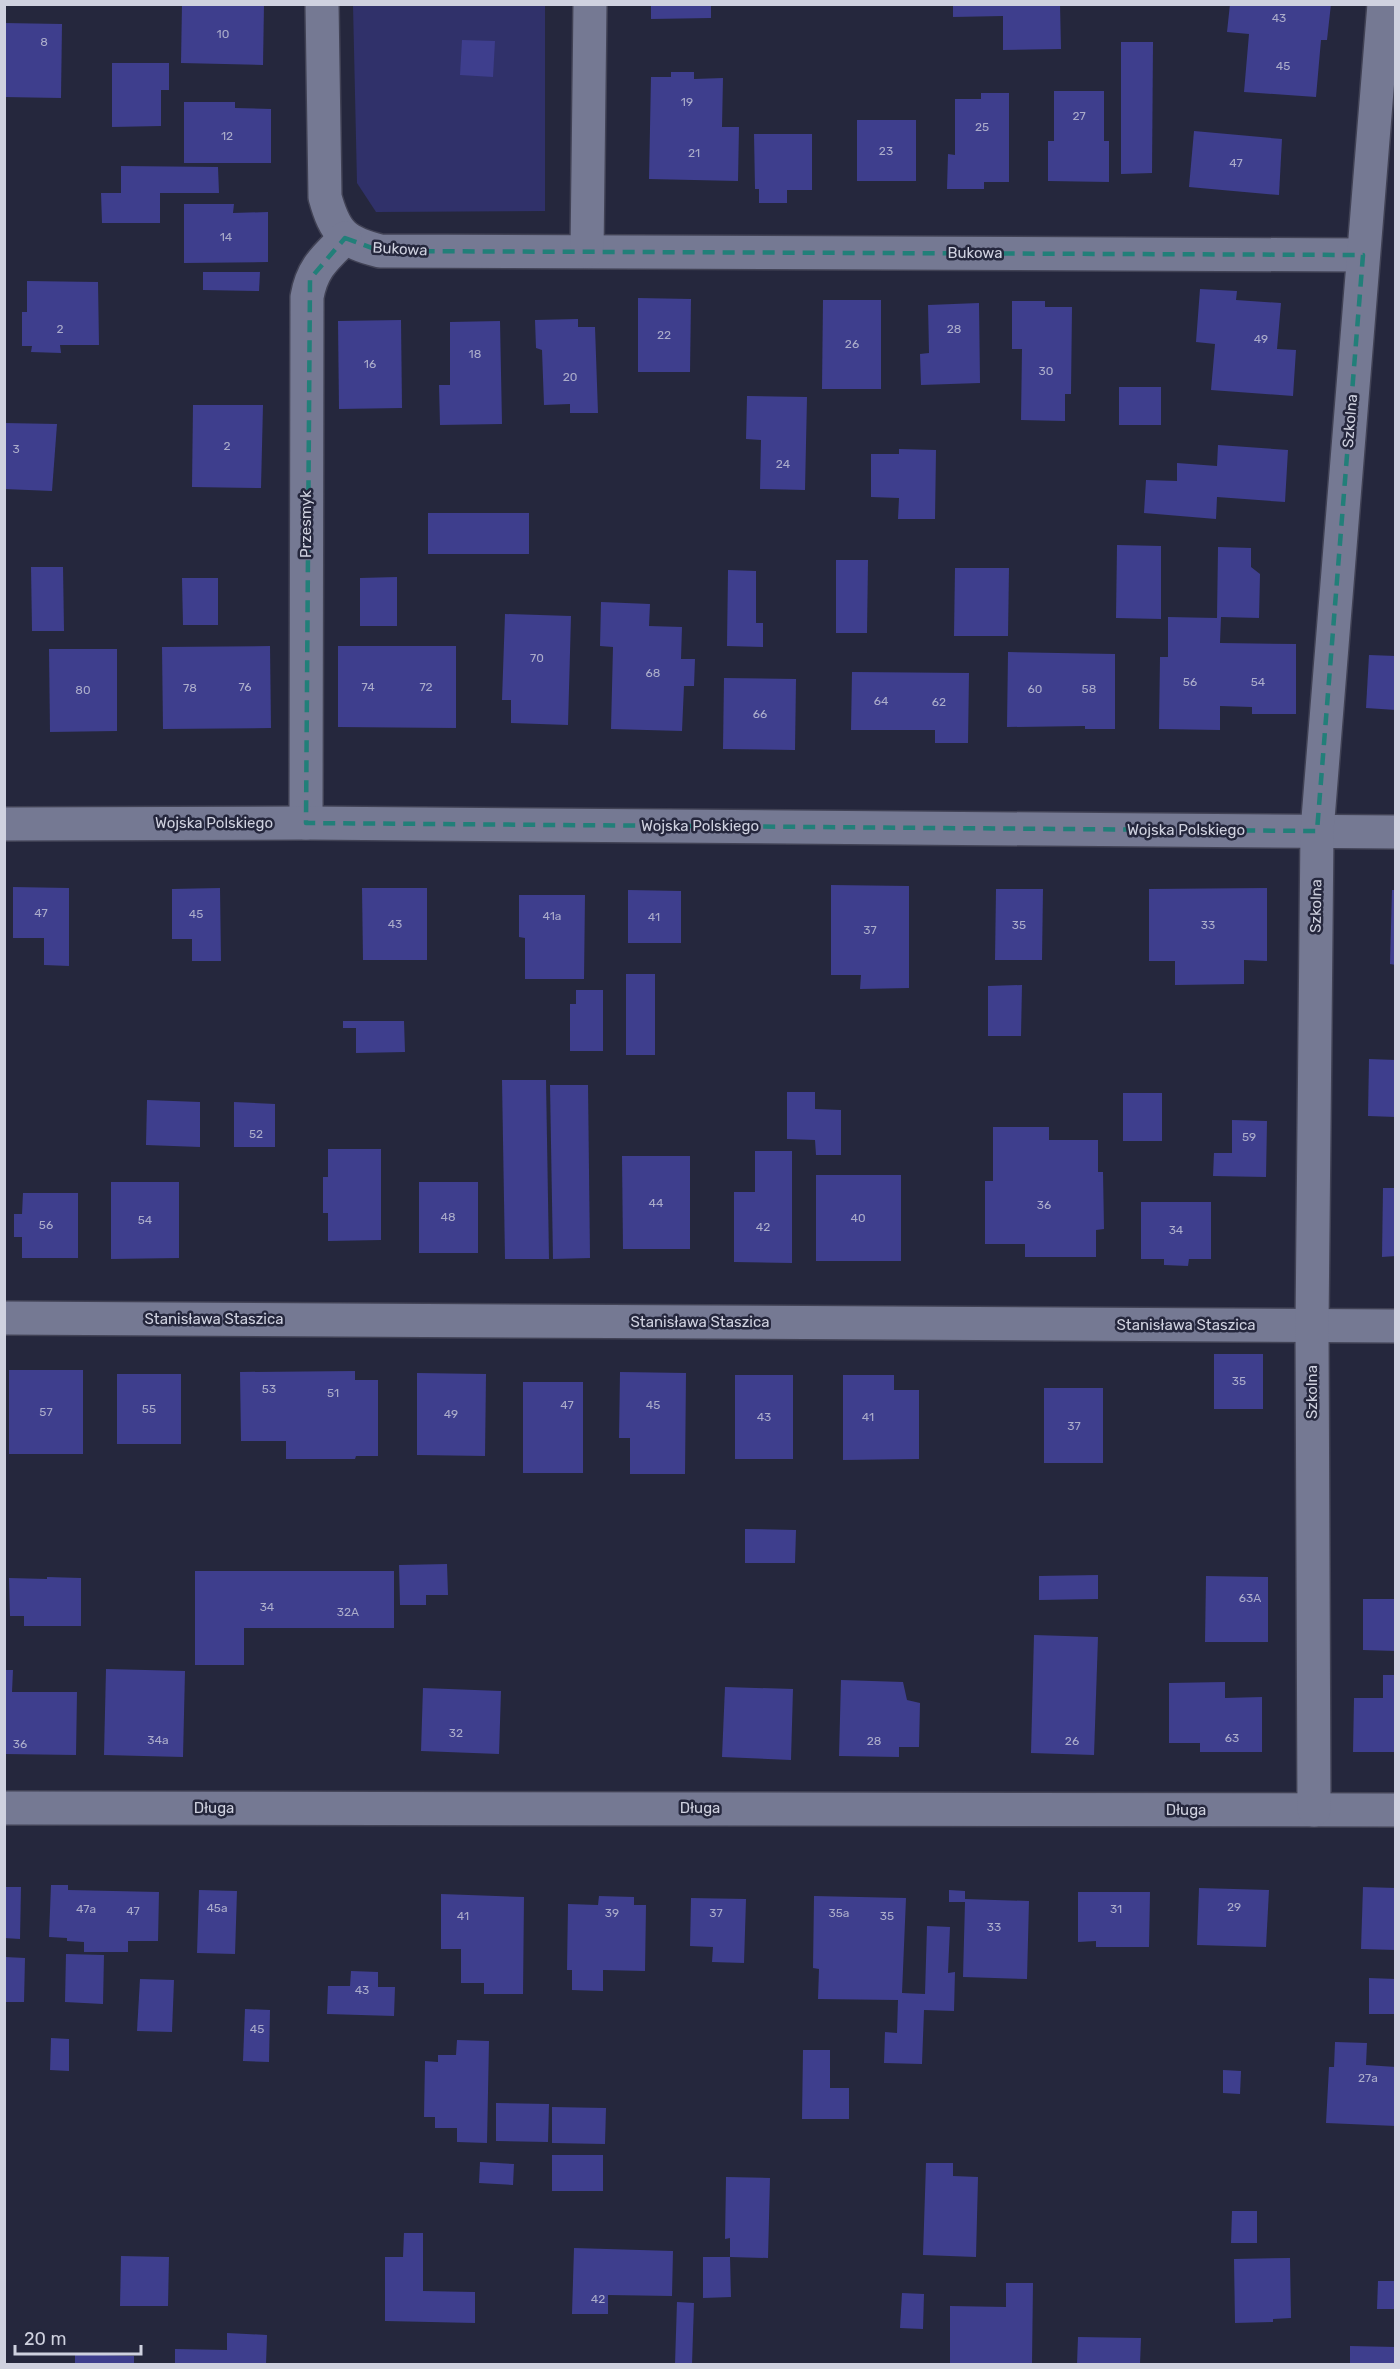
<svg xmlns="http://www.w3.org/2000/svg" width="1400" height="2369" viewBox="0 0 1400 2369" font-family="Rubik,sans-serif">
<style>
.green{fill:#30316a}
.building{fill:#3e3e8d}
.lines{fill:none;stroke-linecap:round;stroke-linejoin:round}
.minor-casing{stroke:#414255;stroke-width:36}
.minor{stroke:#757993;stroke-width:33}
.marked{fill:none;stroke:#227f79;stroke-width:4.5;stroke-dasharray:12 8;stroke-linejoin:round}
.labels{text-anchor:middle;dominant-baseline:central;stroke-width:5;stroke-linejoin:round;paint-order:stroke}
.number-label{font-size:12px;fill:#abacca}
.street-label{font-size:15px;fill:#cfd1df;stroke:#25273d}
</style>
<rect width="100%" height="100%" fill="#25273d"/>
<polygon class="green" points="353,5 545,5 545,211 376,212 357,183"/>
<g class="building">
<polygon points="182,4 264,4 263,65 181,63"/>
<polygon points="651,4 711,4 711,18 651,19"/>
<polygon points="953,4 1060,4 1061,49 1003,50 1003,16 953,17"/>
<polygon points="1230,4 1331,4 1327,40 1321,40 1316,97 1244,92 1249,34 1227,32"/>
<polygon points="4,23 62,24 61,98 4,97"/>
<polygon points="462,40 495,41 493,77 460,75"/>
<polygon points="1121,42 1153,42 1152,173 1121,174"/>
<polygon points="112,63 169,63 169,90 161,90 161,126 112,127"/>
<polygon points="671,72 694,72 694,79 723,78 722,127 739,127 738,181 649,179 651,77 671,77"/>
<polygon points="1054,91 1104,91 1104,141 1109,141 1109,182 1048,181 1048,141 1054,141"/>
<polygon points="981,93 1009,93 1009,182 984,182 984,189 947,189 948,154 955,155 955,99 981,99"/>
<polygon points="184,102 235,102 235,108 271,109 271,163 184,163"/>
<rect x="857" y="120" width="59" height="61"/>
<polygon points="1194,131 1282,139 1279,195 1189,187"/>
<polygon points="754,134 812,134 812,190 787,190 787,203 759,203 759,189 755,189"/>
<polygon points="121,166 218,167 219,193 160,193 160,223 102,223 101,193 121,193"/>
<polygon points="184,204 234,204 233,213 268,212 268,262 184,263"/>
<polygon points="203,272 260,272 259,291 203,290"/>
<polygon points="27,281 98,282 99,345 60,345 61,353 31,352 32,346 22,346 22,312 27,312"/>
<polygon points="1200,289 1237,291 1236,300 1281,303 1277,349 1296,350 1293,396 1211,390 1215,344 1196,342"/>
<polygon points="638,298 691,299 690,372 638,372"/>
<polygon points="823,300 881,300 881,389 822,389"/>
<polygon points="1012,301 1045,301 1045,307 1072,307 1071,394 1065,394 1065,421 1021,420 1022,349 1012,349"/>
<polygon points="979,303 980,383 921,385 920,354 929,353 928,305"/>
<polygon points="578,319 578,327 595,327 598,413 570,413 570,404 544,405 542,350 536,348 535,320"/>
<polygon points="401,320 402,408 339,409 338,321"/>
<polygon points="500,321 502,424 440,425 439,385 450,385 450,322"/>
<rect x="1119" y="387" width="42" height="38"/>
<polygon points="747,396 807,397 805,490 760,489 761,440 746,439"/>
<polygon points="193,405 263,405 261,488 192,487"/>
<polygon points="4,423 57,424 52,491 4,489"/>
<polygon points="1218,445 1288,450 1285,502 1217,497 1216,519 1144,513 1146,480 1177,481 1177,463 1217,466"/>
<polygon points="899,449 936,450 935,519 898,519 899,498 871,497 871,454 899,454"/>
<rect x="428" y="513" width="101" height="41"/>
<polygon points="1117,545 1161,546 1161,619 1116,618"/>
<polygon points="1218,547 1251,548 1251,567 1260,574 1259,618 1221,617 1220,643 1296,644 1296,714 1252,714 1252,707 1220,706 1220,730 1159,729 1160,657 1168,657 1168,617 1217,618"/>
<polygon points="836,560 868,560 867,633 836,633"/>
<polygon points="31,567 63,567 64,631 32,631"/>
<polygon points="955,568 1009,568 1008,636 954,636"/>
<polygon points="728,570 756,571 756,623 763,623 763,647 727,646"/>
<polygon points="397,577 397,626 360,626 360,578"/>
<polygon points="182,578 218,578 218,625 183,625"/>
<polygon points="601,602 650,604 649,626 682,627 681,659 695,659 694,686 684,686 682,731 611,729 613,647 600,646"/>
<polygon points="505,614 571,616 568,725 511,723 511,700 502,700"/>
<polygon points="270,646 271,728 163,729 162,647"/>
<polygon points="338,646 456,646 456,728 338,727"/>
<polygon points="49,649 117,649 117,731 50,732"/>
<polygon points="1008,652 1115,654 1115,729 1085,729 1085,726 1007,727"/>
<polygon points="1369,655 1396,656 1396,710 1366,708"/>
<polygon points="852,672 969,673 968,743 935,743 935,730 851,730"/>
<polygon points="724,678 796,679 795,750 723,749"/>
<polygon points="831,885 909,886 909,988 860,989 861,975 831,975"/>
<polygon points="13,887 69,888 69,966 44,965 44,938 13,938"/>
<polygon points="220,888 221,961 192,961 192,939 172,939 172,889"/>
<polygon points="362,888 427,888 427,960 363,960"/>
<polygon points="1267,888 1267,961 1244,960 1244,984 1175,985 1175,961 1149,961 1149,889"/>
<polygon points="996,889 1043,889 1042,960 995,960"/>
<polygon points="628,890 681,891 681,943 628,943"/>
<polygon points="1392,890 1396,890 1396,965 1390,964"/>
<polygon points="519,895 585,895 584,979 525,979 525,938 519,937"/>
<rect x="626" y="974" width="29" height="81"/>
<polygon points="1022,985 1021,1036 988,1036 988,986"/>
<polygon points="576,990 603,990 603,1051 570,1051 570,1004 576,1004"/>
<polygon points="343,1021 404,1021 405,1052 356,1053 356,1028 343,1028"/>
<polygon points="1369,1059 1396,1060 1396,1117 1368,1116"/>
<polygon points="502,1080 546,1080 549,1259 505,1259"/>
<polygon points="550,1085 588,1085 590,1258 553,1259"/>
<polygon points="787,1092 815,1092 815,1109 841,1110 841,1155 816,1155 815,1140 787,1139"/>
<rect x="1123" y="1093" width="39" height="48"/>
<polygon points="147,1100 200,1102 200,1147 146,1145"/>
<polygon points="234,1102 275,1104 275,1147 234,1147"/>
<polygon points="1232,1120 1267,1121 1266,1177 1213,1176 1214,1153 1232,1153"/>
<polygon points="993,1127 1049,1127 1049,1140 1098,1140 1098,1172 1103,1172 1104,1229 1096,1230 1096,1257 1025,1257 1025,1244 985,1244 985,1181 993,1181"/>
<polygon points="328,1149 381,1149 381,1240 328,1241 328,1213 323,1213 323,1177 328,1177"/>
<polygon points="755,1151 792,1151 792,1263 734,1262 734,1192 755,1192"/>
<polygon points="622,1156 690,1156 690,1249 623,1249"/>
<rect x="816" y="1175" width="85" height="86"/>
<polygon points="111,1182 179,1182 179,1258 111,1259"/>
<rect x="419" y="1182" width="59" height="71"/>
<polygon points="1383,1188 1396,1188 1396,1256 1382,1257"/>
<polygon points="23,1193 78,1193 78,1258 22,1258 22,1237 14,1237 14,1214 22,1214"/>
<polygon points="1141,1202 1211,1202 1211,1259 1189,1259 1188,1266 1164,1265 1164,1259 1141,1259"/>
<rect x="1214" y="1354" width="49" height="55"/>
<rect x="9" y="1370" width="74" height="84"/>
<polygon points="355,1371 355,1380 378,1380 378,1456 356,1456 355,1459 286,1459 286,1441 241,1441 240,1372"/>
<polygon points="620,1372 686,1373 685,1474 630,1474 630,1438 619,1438"/>
<polygon points="417,1373 486,1374 485,1456 417,1455"/>
<rect x="117" y="1374" width="64" height="70"/>
<rect x="735" y="1375" width="58" height="84"/>
<polygon points="843,1375 894,1375 894,1390 919,1390 919,1459 843,1460"/>
<rect x="523" y="1382" width="60" height="91"/>
<rect x="1044" y="1388" width="59" height="75"/>
<polygon points="745,1529 796,1530 795,1563 745,1563"/>
<polygon points="447,1564 448,1595 426,1595 426,1605 400,1605 399,1565"/>
<polygon points="195,1571 394,1571 394,1628 244,1628 244,1665 195,1665"/>
<polygon points="1098,1575 1098,1599 1039,1600 1039,1576"/>
<polygon points="1206,1576 1268,1577 1268,1642 1205,1642"/>
<polygon points="47,1577 81,1578 81,1626 24,1626 24,1616 10,1616 9,1578 47,1579"/>
<polygon points="1363,1599 1396,1599 1396,1651 1363,1650"/>
<polygon points="1034,1635 1098,1637 1094,1755 1031,1753"/>
<polygon points="106,1669 185,1671 183,1757 104,1755"/>
<polygon points="4,1670 13,1670 12,1692 77,1692 76,1755 4,1754"/>
<polygon points="1383,1675 1396,1675 1396,1752 1353,1752 1354,1698 1383,1698"/>
<polygon points="841,1680 903,1682 907,1700 920,1703 919,1747 899,1747 899,1757 839,1756"/>
<polygon points="1225,1682 1225,1698 1262,1697 1262,1752 1200,1752 1200,1743 1169,1743 1169,1683"/>
<polygon points="725,1687 793,1689 791,1760 722,1757"/>
<polygon points="423,1688 501,1691 499,1754 421,1751"/>
<polygon points="51,1885 68,1885 68,1890 159,1892 158,1941 128,1941 128,1952 84,1952 84,1942 67,1941 67,1938 49,1937"/>
<polygon points="4,1887 21,1887 20,1939 4,1938"/>
<polygon points="1363,1887 1396,1888 1396,1950 1361,1949"/>
<polygon points="1199,1888 1269,1890 1266,1947 1197,1945"/>
<polygon points="199,1890 237,1891 235,1954 197,1953"/>
<polygon points="949,1890 965,1891 965,1899 1029,1901 1027,1979 963,1977 965,1902 949,1902"/>
<polygon points="1078,1892 1150,1892 1149,1947 1096,1947 1096,1941 1078,1942"/>
<polygon points="441,1894 524,1897 523,1994 484,1994 484,1983 461,1983 461,1949 441,1949"/>
<polygon points="599,1896 634,1897 634,1905 646,1905 645,1971 603,1970 603,1991 572,1990 572,1970 567,1970 568,1904 598,1905"/>
<polygon points="814,1896 906,1898 902,1993 925,1994 927,1926 950,1927 948,1973 955,1972 954,2011 924,2010 922,2064 884,2063 885,2032 897,2033 898,2000 818,1999 819,1969 813,1968"/>
<polygon points="691,1898 746,1899 744,1963 712,1962 713,1947 690,1946"/>
<polygon points="66,1954 104,1955 103,2004 65,2002"/>
<polygon points="5,1957 25,1958 24,2002 5,2002"/>
<polygon points="351,1971 378,1972 378,1987 395,1987 394,2016 327,2014 328,1986 350,1986"/>
<polygon points="1369,1978 1396,1979 1396,2014 1369,2014"/>
<polygon points="140,1979 174,1980 172,2032 137,2031"/>
<polygon points="245,2009 270,2010 269,2062 243,2061"/>
<polygon points="51,2038 69,2039 69,2071 50,2070"/>
<polygon points="457,2040 489,2041 487,2143 457,2142 457,2128 435,2128 435,2117 424,2117 425,2061 438,2062 438,2055 456,2055"/>
<polygon points="1335,2042 1367,2043 1366,2065 1396,2067 1396,2126 1326,2123 1329,2067 1334,2067"/>
<polygon points="803,2050 830,2050 830,2088 849,2088 849,2119 802,2119"/>
<polygon points="1223,2070 1241,2071 1240,2094 1223,2093"/>
<polygon points="496,2103 549,2104 548,2142 496,2141"/>
<polygon points="552,2107 606,2108 605,2144 552,2143"/>
<rect x="552" y="2155" width="51" height="36"/>
<polygon points="480,2162 514,2164 513,2185 479,2183"/>
<polygon points="926,2163 953,2163 953,2176 978,2177 976,2257 923,2255"/>
<polygon points="726,2177 770,2178 768,2258 730,2257 731,2297 703,2298 703,2257 730,2257 730,2238 725,2239"/>
<polygon points="1232,2211 1257,2211 1257,2243 1231,2243"/>
<polygon points="404,2233 423,2233 423,2291 475,2292 475,2323 385,2321 385,2257 403,2257"/>
<polygon points="574,2248 673,2251 672,2296 608,2295 608,2314 572,2314"/>
<polygon points="121,2256 169,2257 168,2306 120,2306"/>
<polygon points="1290,2258 1291,2318 1273,2319 1273,2322 1235,2323 1234,2259"/>
<polygon points="1378,2281 1396,2281 1396,2309 1377,2309"/>
<polygon points="1006,2283 1033,2283 1032,2364 950,2364 950,2306 1006,2307"/>
<polygon points="902,2293 924,2294 923,2329 900,2328"/>
<polygon points="677,2302 694,2303 692,2364 675,2364"/>
<polygon points="227,2333 267,2335 266,2364 175,2364 175,2349 227,2350"/>
<polygon points="1078,2337 1141,2338 1140,2364 1077,2364"/>
<polygon points="1350,2346 1396,2347 1396,2364 1350,2364"/>
<polygon points="75,2354 134,2356 134,2364 75,2364"/>
</g>
<g class="lines">
<defs>
<g id="minor">
<path d="M 322,4 L 325,197 C 335,233 344,242 380,251 L 1363,255"/>
<polyline points="587,251 590,4"/>
<path d="M 306,823 L 307,297 C 312,268 325,258 345,238"/>
<polyline points="4,824 306,823 1396,832"/>
<polyline points="4,1318 1396,1326"/>
<polyline points="4,1808 1396,1810"/>
<polyline points="1314,1810 1312,1326 1317,831 1384,4"/>
</g>
</defs>
<use href="#minor" class="minor-casing"/>
<use href="#minor" class="minor"/>
</g>
<path class="marked" d="M 345,238 L 380,251 L 1363,255 L 1317,831 L 306,823 L 310,279 Z"/>
<g class="labels">
<g class="number-label">
<text x="1279" y="18">43</text>
<text x="223" y="34">10</text>
<text x="44" y="42">8</text>
<text x="1283" y="66">45</text>
<text x="687" y="102">19</text>
<text x="1079" y="116">27</text>
<text x="982" y="127">25</text>
<text x="227" y="136">12</text>
<text x="886" y="151">23</text>
<text x="694" y="153">21</text>
<text x="1236" y="163">47</text>
<text x="226" y="237">14</text>
<text x="60" y="329">2</text>
<text x="954" y="329">28</text>
<text x="664" y="335">22</text>
<text x="1261" y="339">49</text>
<text x="852" y="344">26</text>
<text x="475" y="354">18</text>
<text x="370" y="364">16</text>
<text x="1046" y="371">30</text>
<text x="570" y="377">20</text>
<text x="227" y="446">2</text>
<text x="16" y="449">3</text>
<text x="783" y="464">24</text>
<text x="537" y="658">70</text>
<text x="653" y="673">68</text>
<text x="1190" y="682">56</text>
<text x="1258" y="682">54</text>
<text x="245" y="687">76</text>
<text x="368" y="687">74</text>
<text x="426" y="687">72</text>
<text x="190" y="688">78</text>
<text x="1035" y="689">60</text>
<text x="1089" y="689">58</text>
<text x="83" y="690">80</text>
<text x="881" y="701">64</text>
<text x="939" y="702">62</text>
<text x="760" y="714">66</text>
<text x="41" y="913">47</text>
<text x="196" y="914">45</text>
<text x="552" y="916">41a</text>
<text x="654" y="917">41</text>
<text x="395" y="924">43</text>
<text x="1019" y="925">35</text>
<text x="1208" y="925">33</text>
<text x="870" y="930">37</text>
<text x="256" y="1134">52</text>
<text x="1249" y="1137">59</text>
<text x="656" y="1203">44</text>
<text x="1044" y="1205">36</text>
<text x="448" y="1217">48</text>
<text x="858" y="1218">40</text>
<text x="145" y="1220">54</text>
<text x="46" y="1225">56</text>
<text x="763" y="1227">42</text>
<text x="1176" y="1230">34</text>
<text x="1239" y="1381">35</text>
<text x="269" y="1389">53</text>
<text x="333" y="1393">51</text>
<text x="567" y="1405">47</text>
<text x="653" y="1405">45</text>
<text x="149" y="1409">55</text>
<text x="46" y="1412">57</text>
<text x="451" y="1414">49</text>
<text x="764" y="1417">43</text>
<text x="868" y="1417">41</text>
<text x="1074" y="1426">37</text>
<text x="1250" y="1598">63A</text>
<text x="267" y="1607">34</text>
<text x="348" y="1612">32A</text>
<text x="456" y="1733">32</text>
<text x="1232" y="1738">63</text>
<text x="158" y="1740">34a</text>
<text x="874" y="1741">28</text>
<text x="1072" y="1741">26</text>
<text x="20" y="1744">36</text>
<text x="1234" y="1907">29</text>
<text x="217" y="1908">45a</text>
<text x="86" y="1909">47a</text>
<text x="1116" y="1909">31</text>
<text x="133" y="1911">47</text>
<text x="612" y="1913">39</text>
<text x="716" y="1913">37</text>
<text x="839" y="1913">35a</text>
<text x="463" y="1916">41</text>
<text x="887" y="1916">35</text>
<text x="994" y="1927">33</text>
<text x="362" y="1990">43</text>
<text x="257" y="2029">45</text>
<text x="1368" y="2078">27a</text>
<text x="598" y="2299">42</text>
</g>
<g class="street-label">
<text transform="translate(400 249) rotate(3)">Bukowa</text>
<text x="975" y="253">Bukowa</text>
<text transform="translate(1350 421) rotate(-85)">Szkolna</text>
<text transform="translate(306 524) rotate(-90)">Przesmyk</text>
<text x="214" y="823">Wojska Polskiego</text>
<text x="700" y="826">Wojska Polskiego</text>
<text x="1186" y="830">Wojska Polskiego</text>
<text transform="translate(1316 906) rotate(-89)">Szkolna</text>
<text x="214" y="1319">Stanisława Staszica</text>
<text x="700" y="1322">Stanisława Staszica</text>
<text x="1186" y="1325">Stanisława Staszica</text>
<text transform="translate(1312 1392) rotate(-90)">Szkolna</text>
<text x="214" y="1808">Długa</text>
<text x="700" y="1808">Długa</text>
<text x="1186" y="1810">Długa</text>
</g>
</g>
<rect width="1400" height="2369" fill="none" stroke="#cfd1df" stroke-width="12"/>
<path d="M15 2345v9h126v-9" fill="none" stroke="#cfd1df" stroke-width="3"/>
<text x="24" y="2345" font-size="18" fill="#cfd1df" stroke="#25273d" stroke-width="4.5" paint-order="stroke">20 m</text>
</svg>
